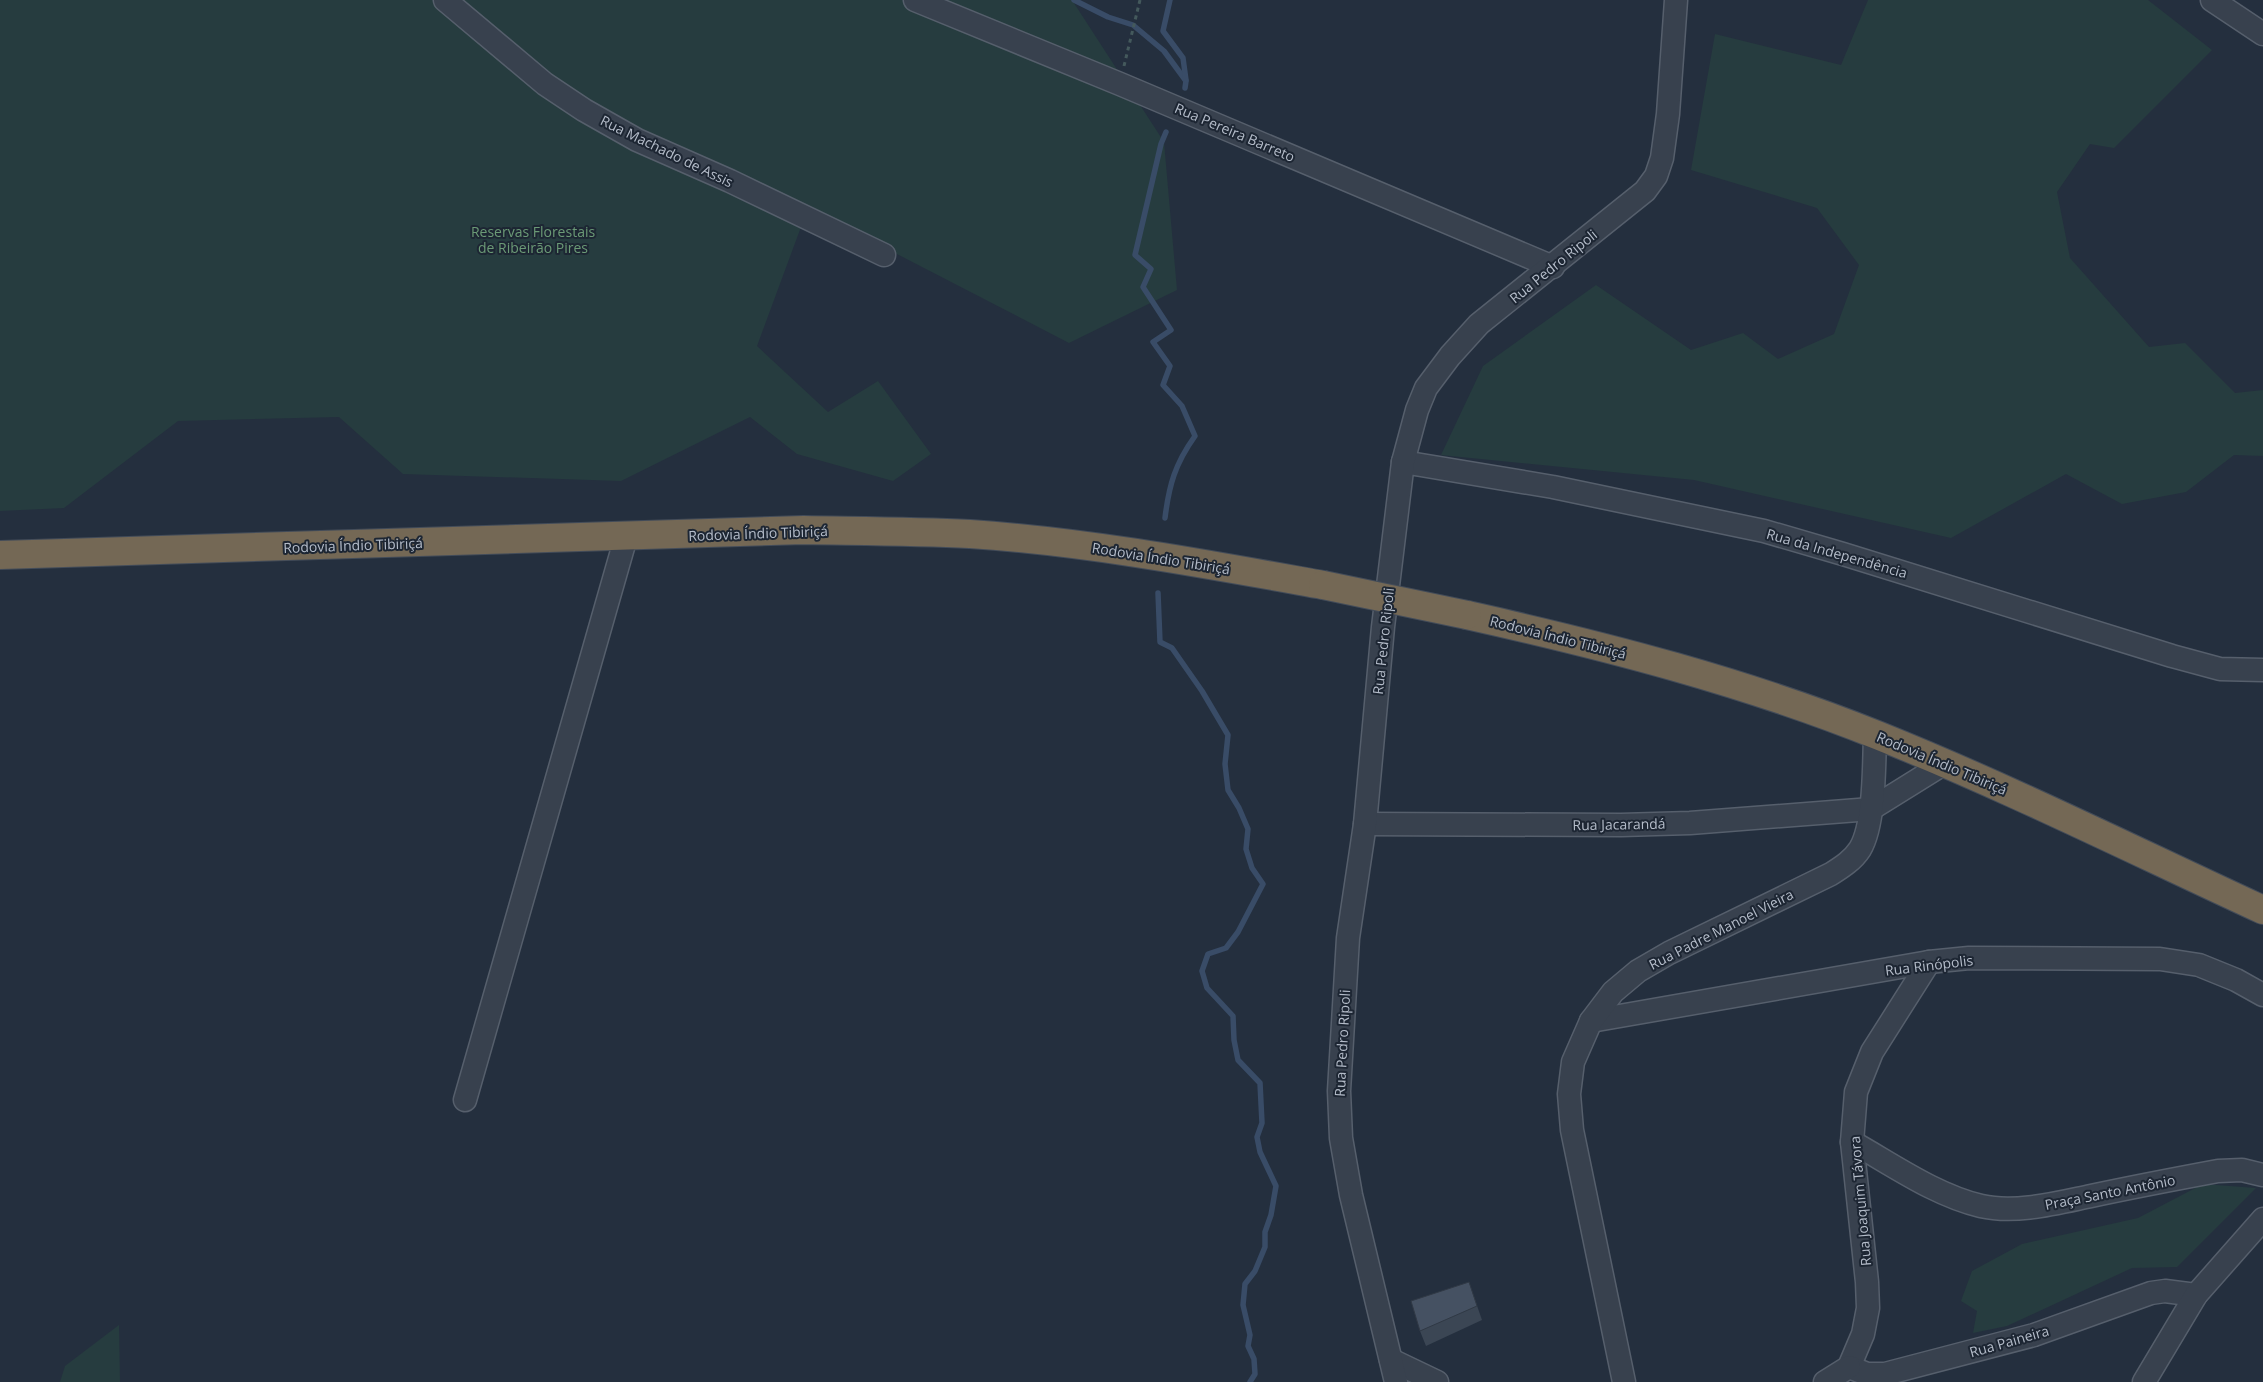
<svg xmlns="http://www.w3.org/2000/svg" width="2263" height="1382" viewBox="0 0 2263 1382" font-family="'Open Sans',sans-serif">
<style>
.green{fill:#263c3f}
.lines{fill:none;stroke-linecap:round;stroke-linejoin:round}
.stream{stroke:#394c67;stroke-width:5.5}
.minor-casing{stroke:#565f6c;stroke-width:25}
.highway-casing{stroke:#434c59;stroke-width:30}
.path{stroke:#44595c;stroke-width:3;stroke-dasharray:4 4;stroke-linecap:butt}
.minor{stroke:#38414e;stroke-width:22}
.highway{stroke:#746855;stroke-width:28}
.highway-bridge-casing{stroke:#434c59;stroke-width:30;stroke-linecap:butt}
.highway-bridge{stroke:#746855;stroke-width:28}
.wall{fill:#3b4654}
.building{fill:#455162;stroke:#303945}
.labels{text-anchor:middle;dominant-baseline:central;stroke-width:4;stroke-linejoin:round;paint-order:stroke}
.street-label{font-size:14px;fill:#b4bcc9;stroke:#1d2633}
.park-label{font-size:14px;fill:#6b9a76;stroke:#1d2633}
</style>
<rect width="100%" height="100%" fill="#242f3e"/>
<g class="green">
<polygon points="0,0 1072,0 1164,142 1177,290 1069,343 808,208 757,346 828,412 878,381 931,454 893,481 797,454 750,417 621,481 403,474 339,417 178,421 64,508 0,511"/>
<polygon points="1868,0 2148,0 2212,50 2114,148 2090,144 2057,192 2070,258 2149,347 2185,343 2235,393 2263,390 2263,456 2234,455 2186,492 2122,504 2066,474 1951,538 1694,480 1441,455 1483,366 1596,285 1691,350 1743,333 1778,359 1834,334 1859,265 1817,208 1691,170 1715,34 1841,65"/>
<polygon points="2203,1184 2256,1188 2177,1267 2132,1268 2007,1326 1973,1333 1977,1311 1961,1301 1972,1271 2022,1244 2138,1218"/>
<polygon points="119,1325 120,1382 60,1382 65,1366"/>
</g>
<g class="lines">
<g class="stream">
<polyline points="1074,0 1108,17 1133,25 1164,51 1186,81 1185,88"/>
<polyline points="1170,0 1163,31 1183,58 1186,80"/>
<path d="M 1165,518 C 1169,485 1175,464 1195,436 L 1182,406 L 1163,385 L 1170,366 L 1153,342 L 1171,330 L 1143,287 L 1151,269 L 1135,255 L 1161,144 L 1166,132"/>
<polyline points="1158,593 1160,642 1172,648 1202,691 1228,735 1225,764 1228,790 1239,808 1248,829 1246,849 1252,868 1263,884 1238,932 1226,948 1208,954 1202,971 1207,988 1233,1016 1234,1040 1238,1060 1260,1083 1262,1123 1257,1137 1260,1152 1276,1186 1271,1215 1265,1232 1265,1247 1255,1271 1245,1284 1243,1305 1250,1335 1248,1346 1254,1359 1255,1374 1250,1382"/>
</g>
<defs>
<g id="minor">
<polyline points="445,0 545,84 584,110 637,140 730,181 884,255"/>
<polyline points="915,0 1120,84 1553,267"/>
<polyline points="2212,0 2263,34"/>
<polyline points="1403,462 1553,487 1764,531 1843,554 2172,656 2220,669 2263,670"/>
<polyline points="1365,824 1621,825 1690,823 1871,809 1945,763"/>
<polyline points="1591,1021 1929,962 1969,958 2160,959 2199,965 2236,980 2263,995"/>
<polyline points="465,1100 626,537"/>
<path d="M 1852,1142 C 1893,1165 1935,1195 1981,1206 C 2016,1214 2057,1203 2091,1196 C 2133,1187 2175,1179 2218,1171 L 2242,1170 L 2263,1175"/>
<polyline points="1391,1360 1437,1382"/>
<polyline points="1849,1367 1863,1334 1868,1308 1867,1282 1852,1142 1856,1092 1872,1052 1929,962"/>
<polyline points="1849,1367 1867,1374 1885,1374 2034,1335 2151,1293 2165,1291 2196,1295"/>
<polyline points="1396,1382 1351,1195 1341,1138 1339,1091 1348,938 1365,824 1383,627 1403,462 1417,410 1426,388 1450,356 1479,324 1645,191 1656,176 1662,158 1668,114 1676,0"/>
<path d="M 1624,1382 L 1572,1130 L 1569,1094 L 1573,1062 L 1591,1021 L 1613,992 L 1638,971 L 1669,953 L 1831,874 C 1842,867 1853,860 1860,849 C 1875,824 1874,764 1875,734"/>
<polyline points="1825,1382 1849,1367"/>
<polyline points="2144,1382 2196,1295 2263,1219"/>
</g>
<g id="highway">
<path d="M 0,555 L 804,530 C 859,531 915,531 970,534 C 1089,542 1206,564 1323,585"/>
<path d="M 1467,615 C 1606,646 1745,682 1877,735 C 2009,788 2135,851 2263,910"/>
</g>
</defs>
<use href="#minor" class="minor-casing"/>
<use href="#highway" class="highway-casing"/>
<polyline class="path" points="1124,66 1140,0"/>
<use href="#minor" class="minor"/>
<use href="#highway" class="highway"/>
<defs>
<polyline id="highway-bridge" points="1323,585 1467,615"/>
</defs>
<use href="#highway-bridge" class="highway-bridge-casing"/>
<use href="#highway-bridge" class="highway-bridge"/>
</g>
<polygon class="wall" points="1474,1297 1482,1320 1426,1346 1420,1331"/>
<polygon class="building" points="1469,1282 1477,1306 1420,1331 1411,1301"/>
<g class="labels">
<g class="street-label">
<text transform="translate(1235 132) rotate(23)">Rua Pereira Barreto</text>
<text transform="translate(667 151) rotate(26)">Rua Machado de Assis</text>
<text transform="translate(1553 266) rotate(-39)">Rua Pedro Ripoli</text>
<text transform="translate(758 533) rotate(-2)">Rodovia Índio Tibiriçá</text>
<text transform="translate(353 545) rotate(-2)">Rodovia Índio Tibiriçá</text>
<text transform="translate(1837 553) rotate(16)">Rua da Independência</text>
<text transform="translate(1161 558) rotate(9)">Rodovia Índio Tibiriçá</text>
<text transform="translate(1558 637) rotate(14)">Rodovia Índio Tibiriçá</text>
<text transform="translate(1383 641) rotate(-84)">Rua Pedro Ripoli</text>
<text transform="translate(1942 763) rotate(23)">Rodovia Índio Tibiriçá</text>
<text transform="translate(1619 824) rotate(-1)">Rua Jacarandá</text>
<text transform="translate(1721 929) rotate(-27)">Rua Padre Manoel Vieira</text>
<text transform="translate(1929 965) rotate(-7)">Rua Rinópolis</text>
<text transform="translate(1342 1043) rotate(-87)">Rua Pedro Ripoli</text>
<text transform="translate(2110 1192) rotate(-11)">Praça Santo Antônio</text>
<text transform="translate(1860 1201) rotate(-95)">Rua Joaquim Távora</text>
<text transform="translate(2009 1341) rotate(-16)">Rua Paineira</text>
</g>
<g class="park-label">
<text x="533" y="231">Reservas Florestais<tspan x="533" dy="16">de Ribeirão Pires</tspan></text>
</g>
</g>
</svg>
